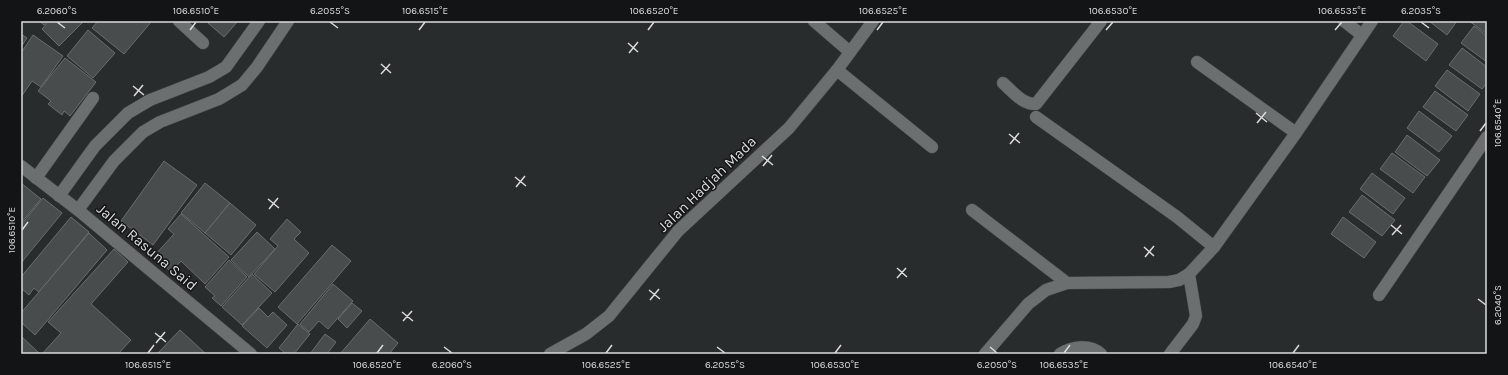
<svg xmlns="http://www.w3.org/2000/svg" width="1508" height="375" viewBox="0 0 1508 375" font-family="Karla,sans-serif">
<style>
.building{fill:#494c4d;stroke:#696d6d}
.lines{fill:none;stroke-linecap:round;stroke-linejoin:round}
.lane-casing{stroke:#464949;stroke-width:13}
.street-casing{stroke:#464949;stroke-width:13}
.secondary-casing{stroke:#464949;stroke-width:13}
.lane{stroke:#6c6f70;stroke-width:12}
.street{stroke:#6c6f70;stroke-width:12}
.secondary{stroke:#6c6f70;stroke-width:12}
.ticks{fill:none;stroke:#dadcdc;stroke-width:1.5}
.labels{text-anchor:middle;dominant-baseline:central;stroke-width:3;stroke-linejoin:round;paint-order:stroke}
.street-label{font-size:15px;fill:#dadcdc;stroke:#131415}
.neatline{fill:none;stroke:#dadcdc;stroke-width:1.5}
.ticks-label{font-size:10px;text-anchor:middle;fill:#dadcdc}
</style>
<rect width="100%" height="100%" fill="#292c2d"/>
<g class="building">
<polygon points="39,21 47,21 44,25"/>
<polygon points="49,21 84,21 59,46 42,29"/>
<polygon points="98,21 152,21 124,54 92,28"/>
<polygon points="209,21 238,21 224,37 208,23"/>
<polygon points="1404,21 1407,21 1438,44 1426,61 1393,36"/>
<polygon points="1429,21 1457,21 1447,35"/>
<polygon points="1469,21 1487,21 1487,34"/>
<polygon points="1474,26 1487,36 1487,62 1461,43"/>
<polygon points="88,30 115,53 93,78 67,56"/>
<polygon points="21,34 27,38 21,47"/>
<polygon points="33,35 63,56 41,87 32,81 21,97 21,53"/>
<polygon points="1462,48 1487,67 1487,83 1482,89 1449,65"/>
<polygon points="65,58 96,82 70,116 64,111 62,115 48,104 51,101 38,91"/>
<polygon points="1447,70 1480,94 1468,111 1435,86"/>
<polygon points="1435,91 1468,115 1456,131 1423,107"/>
<polygon points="1419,111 1452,136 1439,152 1407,128"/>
<polygon points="1407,135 1440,160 1427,176 1395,152"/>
<polygon points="1392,153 1425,177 1413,193 1380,169"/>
<polygon points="164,161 197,185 153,245 121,221"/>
<polygon points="1372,173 1405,198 1393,214 1360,189"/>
<polygon points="21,183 41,199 21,223"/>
<polygon points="205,183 230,203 205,233 181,213"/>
<polygon points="1362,195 1395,220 1382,236 1349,212"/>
<polygon points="43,198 62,213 21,263 21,225"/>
<polygon points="230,203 256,225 231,255 205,233"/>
<polygon points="181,214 229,257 205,284 181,261 171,272 154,256 174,234 168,229"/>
<polygon points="71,217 89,232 39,292 34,288 29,295 21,288 21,277"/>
<polygon points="1343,217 1376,242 1364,258 1331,234"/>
<polygon points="287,219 301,232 294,239 309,253 275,292 254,274 278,246 270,239"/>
<polygon points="257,232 275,249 249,277 231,260"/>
<polygon points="89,233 107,250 35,335 21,322 21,313"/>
<polygon points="332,245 351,261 297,324 278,307"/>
<polygon points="114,249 128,262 91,304 131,340 118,354 42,354 61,333 48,322"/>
<polygon points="229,260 247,277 221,306 212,298 215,296 205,287"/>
<polygon points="252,274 272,293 242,325 222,307"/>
<polygon points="333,284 353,301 328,329 319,321 309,332 300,324"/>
<polygon points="352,303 362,311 347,328 338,319"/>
<polygon points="259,308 268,317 273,312 287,325 267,348 242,326"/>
<polygon points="370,319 398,343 389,354 340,354"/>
<polygon points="298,324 310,334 294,354 286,354 279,348"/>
<polygon points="180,330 206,354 157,354"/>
<polygon points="325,334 336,342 327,354 310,354"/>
<polygon points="21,336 40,354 21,354"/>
</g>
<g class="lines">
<defs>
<g id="lane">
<path d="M 1060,354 C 1072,346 1090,344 1101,354"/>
<polyline points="1170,354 1193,324 1196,316 1189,274"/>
</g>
<g id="street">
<polyline points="179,21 203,43"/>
<polyline points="814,21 850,52"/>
<polyline points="1344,21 1362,35"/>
<polyline points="1197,62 1296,133"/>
<polyline points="837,70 932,147"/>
<path d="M 1003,83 C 1012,91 1023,105 1036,104 L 1101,21"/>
<polyline points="1036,117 1177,217 1214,247"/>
<polyline points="36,178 93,98"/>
<polyline points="972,210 1067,283"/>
<polyline points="1379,295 1487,137"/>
<polyline points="550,354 586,334 609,316 678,231 789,128 837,70 873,21"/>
</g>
<g id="secondary">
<polyline points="21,166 78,210 251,354"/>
<polyline points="59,196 95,146 128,113 150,100 209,77 226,67 259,21"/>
<polyline points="78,210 114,161 143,132 160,122 219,99 242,85 257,67 288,21"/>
<polyline points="985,354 1028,304 1046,290 1067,283 1169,282 1179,280 1189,274 1214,247 1296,133 1372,21"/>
</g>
</defs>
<use href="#lane" class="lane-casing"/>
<use href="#street" class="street-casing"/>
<use href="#secondary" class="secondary-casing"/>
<use href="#lane" class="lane"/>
<use href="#street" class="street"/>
<use href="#secondary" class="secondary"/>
</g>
<path class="ticks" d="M 57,22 L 65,28M 330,22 L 338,28M 1421,22 L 1429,28M 190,30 L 196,22M 419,30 L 425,22M 648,30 L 654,22M 877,30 L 883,22M 1106,30 L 1113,22M 1335,30 L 1342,22M 628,43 L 638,52M 629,53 L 638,42M 381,64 L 391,73M 381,74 L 390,64M 133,86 L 144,95M 134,96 L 143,85M 1256,113 L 1267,122M 1257,123 L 1266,112M 1480,131 L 1486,123M 1009,134 L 1020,143M 1010,144 L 1019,133M 762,156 L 773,165M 763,166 L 772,155M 515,177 L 526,186M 516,187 L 525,176M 268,199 L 279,208M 269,209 L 278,198M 1391,225 L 1402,234M 22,230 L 28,222M 1392,235 L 1401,225M 1144,247 L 1154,256M 1145,257 L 1154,246M 897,268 L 907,277M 897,278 L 906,268M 649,290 L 660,299M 1478,299 L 1486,305M 650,300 L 659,289M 402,312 L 413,321M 403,321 L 412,311M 155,333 L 166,342M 156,343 L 165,332M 444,347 L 452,353M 717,347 L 725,353M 990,347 L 997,353M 148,353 L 154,345M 377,353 L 383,345M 606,353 L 612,345M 835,353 L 841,345M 1064,353 L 1070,345M 1293,353 L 1299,345"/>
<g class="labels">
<g class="street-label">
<text transform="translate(707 184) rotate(-44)">Jalan Hadjah Mada</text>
<text transform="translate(147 247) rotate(40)">Jalan Rasuna Said</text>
</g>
</g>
<rect width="1508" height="375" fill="none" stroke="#131415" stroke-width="44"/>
<rect x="22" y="22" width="1464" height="331" class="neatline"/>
<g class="ticks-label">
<text x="57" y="14">6.2060°S</text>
<text x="196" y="14">106.6510°E</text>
<text x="330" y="14">6.2055°S</text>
<text x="425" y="14">106.6515°E</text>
<text x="654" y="14">106.6520°E</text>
<text x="883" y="14">106.6525°E</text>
<text x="1113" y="14">106.6530°E</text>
<text x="1342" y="14">106.6535°E</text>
<text x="1421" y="14">6.2035°S</text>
<text transform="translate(1497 123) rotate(-90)" y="4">106.6540°E</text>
<text transform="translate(11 230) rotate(-90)" y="4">106.6510°E</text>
<text transform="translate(1497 305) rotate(-90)" y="4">6.2040°S</text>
<text x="148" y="368">106.6515°E</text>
<text x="377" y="368">106.6520°E</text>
<text x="452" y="368">6.2060°S</text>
<text x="606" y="368">106.6525°E</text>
<text x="725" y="368">6.2055°S</text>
<text x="835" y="368">106.6530°E</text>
<text x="997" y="368">6.2050°S</text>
<text x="1064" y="368">106.6535°E</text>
<text x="1293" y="368">106.6540°E</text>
</g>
</svg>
